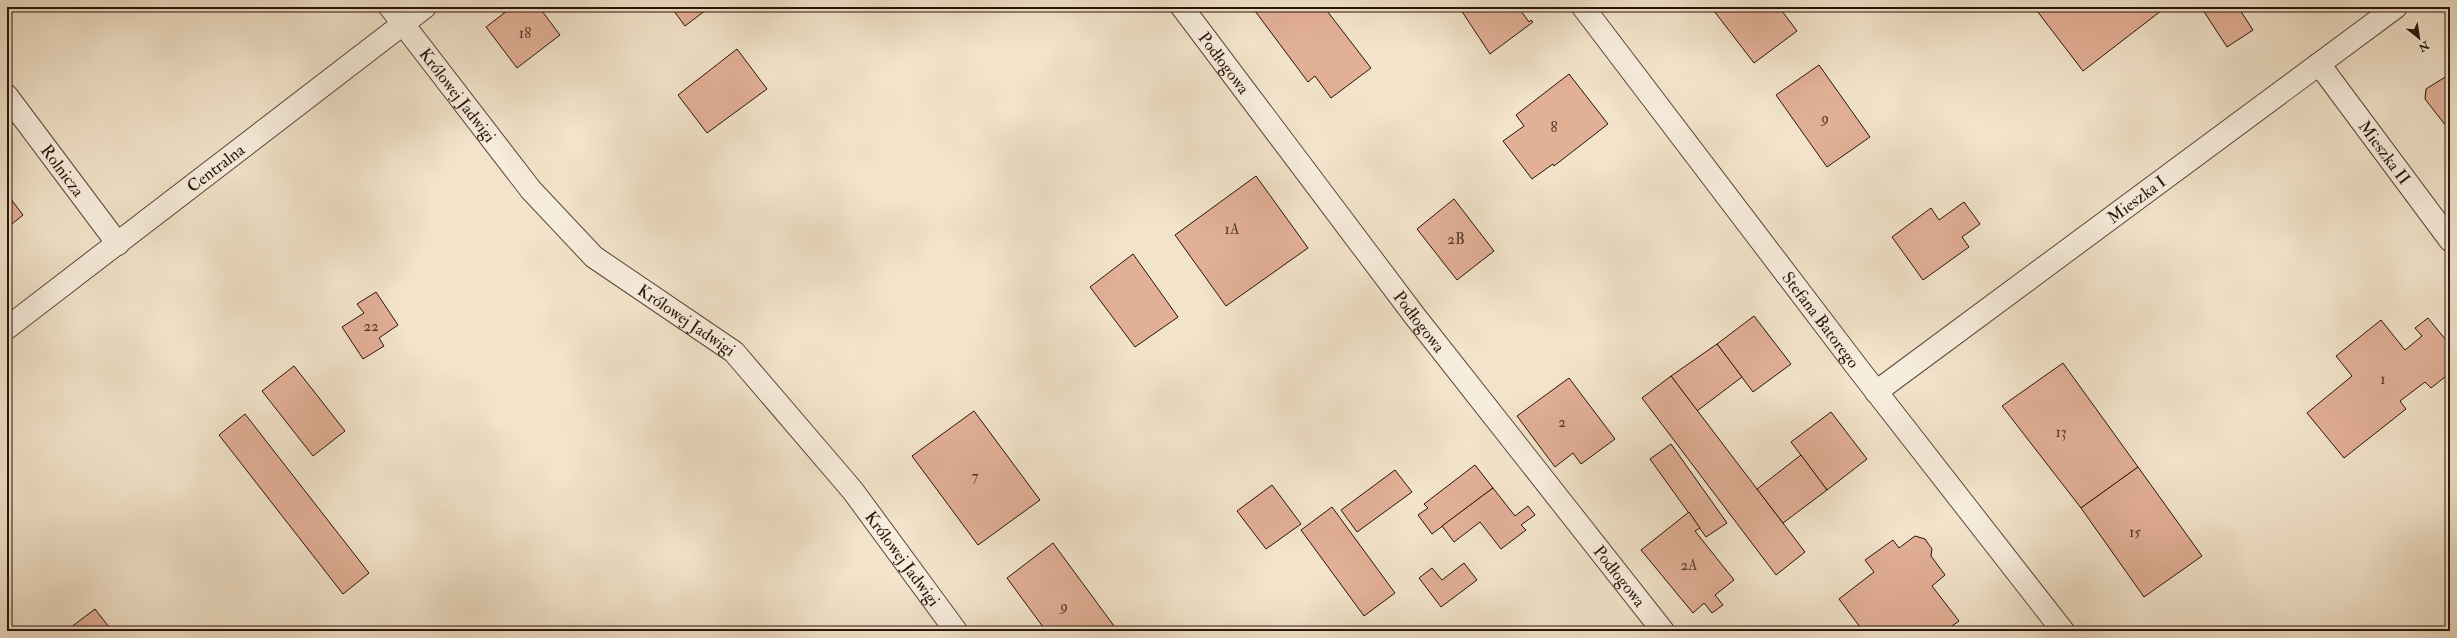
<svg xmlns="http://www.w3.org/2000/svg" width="2457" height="638" viewBox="0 0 2457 638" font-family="'IM FELL Double Pica',serif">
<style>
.building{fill:#e2af97;stroke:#291309}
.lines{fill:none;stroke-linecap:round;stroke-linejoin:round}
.minor-casing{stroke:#5b4739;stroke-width:24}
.minor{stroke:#f7eddd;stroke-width:22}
.labels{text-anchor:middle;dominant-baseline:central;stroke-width:4;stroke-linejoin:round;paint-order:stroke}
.number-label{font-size:15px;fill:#573a2c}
.street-label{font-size:17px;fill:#291309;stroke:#f7eddd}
</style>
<rect width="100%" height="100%" fill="#f2e3ca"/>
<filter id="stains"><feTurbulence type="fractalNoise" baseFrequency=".005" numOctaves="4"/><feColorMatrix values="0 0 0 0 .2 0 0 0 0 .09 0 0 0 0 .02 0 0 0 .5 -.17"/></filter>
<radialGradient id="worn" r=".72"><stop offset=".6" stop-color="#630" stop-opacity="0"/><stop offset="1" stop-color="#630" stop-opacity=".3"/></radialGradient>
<g class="building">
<polygon points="512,7 539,7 560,35 517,68 486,27"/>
<polygon points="671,7 710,7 685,26"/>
<polygon points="1252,7 1324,7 1371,68 1331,98 1315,76 1308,82"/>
<polygon points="1459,7 1518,7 1529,22 1531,20 1533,22 1490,54"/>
<polygon points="1711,7 1779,7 1797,31 1754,63"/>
<polygon points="2034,7 2166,7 2083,71"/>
<polygon points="2201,7 2238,7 2253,30 2227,47"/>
<polygon points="737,49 767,89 707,133 678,95"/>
<polygon points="1819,65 1870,137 1827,167 1776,95"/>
<polygon points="1569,74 1608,124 1554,166 1553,164 1532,179 1503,141 1524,126 1516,115"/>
<polygon points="2450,74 2450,131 2425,99 2426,89"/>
<polygon points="1256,176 1308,248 1226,306 1175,235"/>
<polygon points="7,194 23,215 7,228"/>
<polygon points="1454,199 1494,251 1457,280 1417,229"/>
<polygon points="1964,202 1980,224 1962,237 1969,247 1923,280 1892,237 1931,208 1939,220"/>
<polygon points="1133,254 1178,317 1135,347 1090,287"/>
<polygon points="376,292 398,325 379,338 384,346 363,359 342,327 364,313 357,304"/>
<polygon points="1754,316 1791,364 1753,392 1717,344"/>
<polygon points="2428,318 2450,345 2450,373 2431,388 2425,382 2400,401 2406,409 2344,458 2307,413 2352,376 2336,356 2381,320 2405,350 2422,336 2415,328"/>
<polygon points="1717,344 1742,377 1697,411 1671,376"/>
<polygon points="2063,363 2138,467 2081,508 2002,406"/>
<polygon points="294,366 345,431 313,456 262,391"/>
<polygon points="1671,376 1805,552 1776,575 1642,398"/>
<polygon points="1569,378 1615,439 1581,464 1573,453 1555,467 1517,416"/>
<polygon points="974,411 1040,500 978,545 912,456"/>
<polygon points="1831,412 1867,459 1827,490 1791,442"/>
<polygon points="245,414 369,573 343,594 219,435"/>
<polygon points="1671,444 1727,523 1706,537 1650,459"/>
<polygon points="1801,455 1827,490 1783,523 1757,489"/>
<polygon points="1475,465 1493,488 1432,534 1418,515 1428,508 1424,504"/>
<polygon points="2138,467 2202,556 2144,597 2081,508"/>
<polygon points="1395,470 1412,492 1357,532 1341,510"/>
<polygon points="1272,485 1301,524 1266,549 1237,511"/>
<polygon points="1493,488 1515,516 1528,506 1535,515 1521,525 1526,530 1501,549 1480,522 1454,542 1442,526"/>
<polygon points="1332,507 1395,593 1364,616 1301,530"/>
<polygon points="1689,512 1700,528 1695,531 1734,580 1715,595 1723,605 1712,613 1704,603 1693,613 1641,550"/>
<polygon points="1915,536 1925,539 1932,549 1931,556 1945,575 1932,586 1959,621 1945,631 1899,631 1895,626 1888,631 1863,631 1839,599 1874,572 1865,560 1893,540 1899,548"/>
<polygon points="1053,543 1117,630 1116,631 1046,631 1007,578"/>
<polygon points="1464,563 1477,580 1441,607 1419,578 1432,568 1442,580"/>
<polygon points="95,609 112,631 66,631"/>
</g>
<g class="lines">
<defs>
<g id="minor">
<path id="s1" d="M 390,7 L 531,190 L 594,257 L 734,352 L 853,491 L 956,631"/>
<path id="s2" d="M 1182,7 L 1414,315 L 1663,631"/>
<path id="s3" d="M 1583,7 L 1857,367 L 2063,631"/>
<path id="s4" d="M 2319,64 L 2450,240"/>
<path id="s5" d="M 7,96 L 118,244"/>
<path id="s6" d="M 7,328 L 425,7"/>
<path id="s7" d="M 1876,392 L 2396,7"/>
</g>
</defs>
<use href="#minor" class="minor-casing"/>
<use href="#minor" class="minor"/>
</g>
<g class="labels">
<g class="number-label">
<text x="525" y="33">18</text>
<text x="1825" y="118">9</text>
<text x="1554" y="127">8</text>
<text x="1232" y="229">1A</text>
<text x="1456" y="239">2B</text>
<text x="371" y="326">22</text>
<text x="2383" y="379">1</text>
<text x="1562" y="422">2</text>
<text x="2061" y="432">13</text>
<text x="975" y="476">7</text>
<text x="2135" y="532">15</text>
<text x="1689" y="565">2A</text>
<text x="1064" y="606">9</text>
</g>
<g class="street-label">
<text stroke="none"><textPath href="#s2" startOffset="70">Podłogowa</textPath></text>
<text stroke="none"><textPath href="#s1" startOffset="111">Królowej Jadwigi</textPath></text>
<text stroke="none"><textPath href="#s4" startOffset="110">Mieszka II</textPath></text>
<text stroke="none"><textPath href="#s6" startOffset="263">Centralna</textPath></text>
<text stroke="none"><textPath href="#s5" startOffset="93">Rolnicza</textPath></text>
<text stroke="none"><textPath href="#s7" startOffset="324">Mieszka I</textPath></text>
<text stroke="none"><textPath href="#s3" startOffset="393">Stefana Batorego</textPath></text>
<text stroke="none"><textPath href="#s1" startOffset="435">Królowej Jadwigi</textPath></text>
<text stroke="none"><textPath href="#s2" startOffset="394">Podłogowa</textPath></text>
<text stroke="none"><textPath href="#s1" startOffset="759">Królowej Jadwigi</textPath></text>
<text stroke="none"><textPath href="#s2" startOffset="718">Podłogowa</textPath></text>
</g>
</g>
<rect width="2457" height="638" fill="none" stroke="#f2e3ca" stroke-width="24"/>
<rect x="8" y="8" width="2441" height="622" fill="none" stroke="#291309" stroke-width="2"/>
<rect x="12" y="12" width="2433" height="614" fill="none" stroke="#291309"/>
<g transform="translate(2419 38) rotate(150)" stroke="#f7eddd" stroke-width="3" paint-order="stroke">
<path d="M0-3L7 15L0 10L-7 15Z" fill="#291309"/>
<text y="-6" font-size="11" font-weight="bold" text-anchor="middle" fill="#291309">N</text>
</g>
<rect width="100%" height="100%" filter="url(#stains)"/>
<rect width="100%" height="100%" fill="url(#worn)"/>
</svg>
